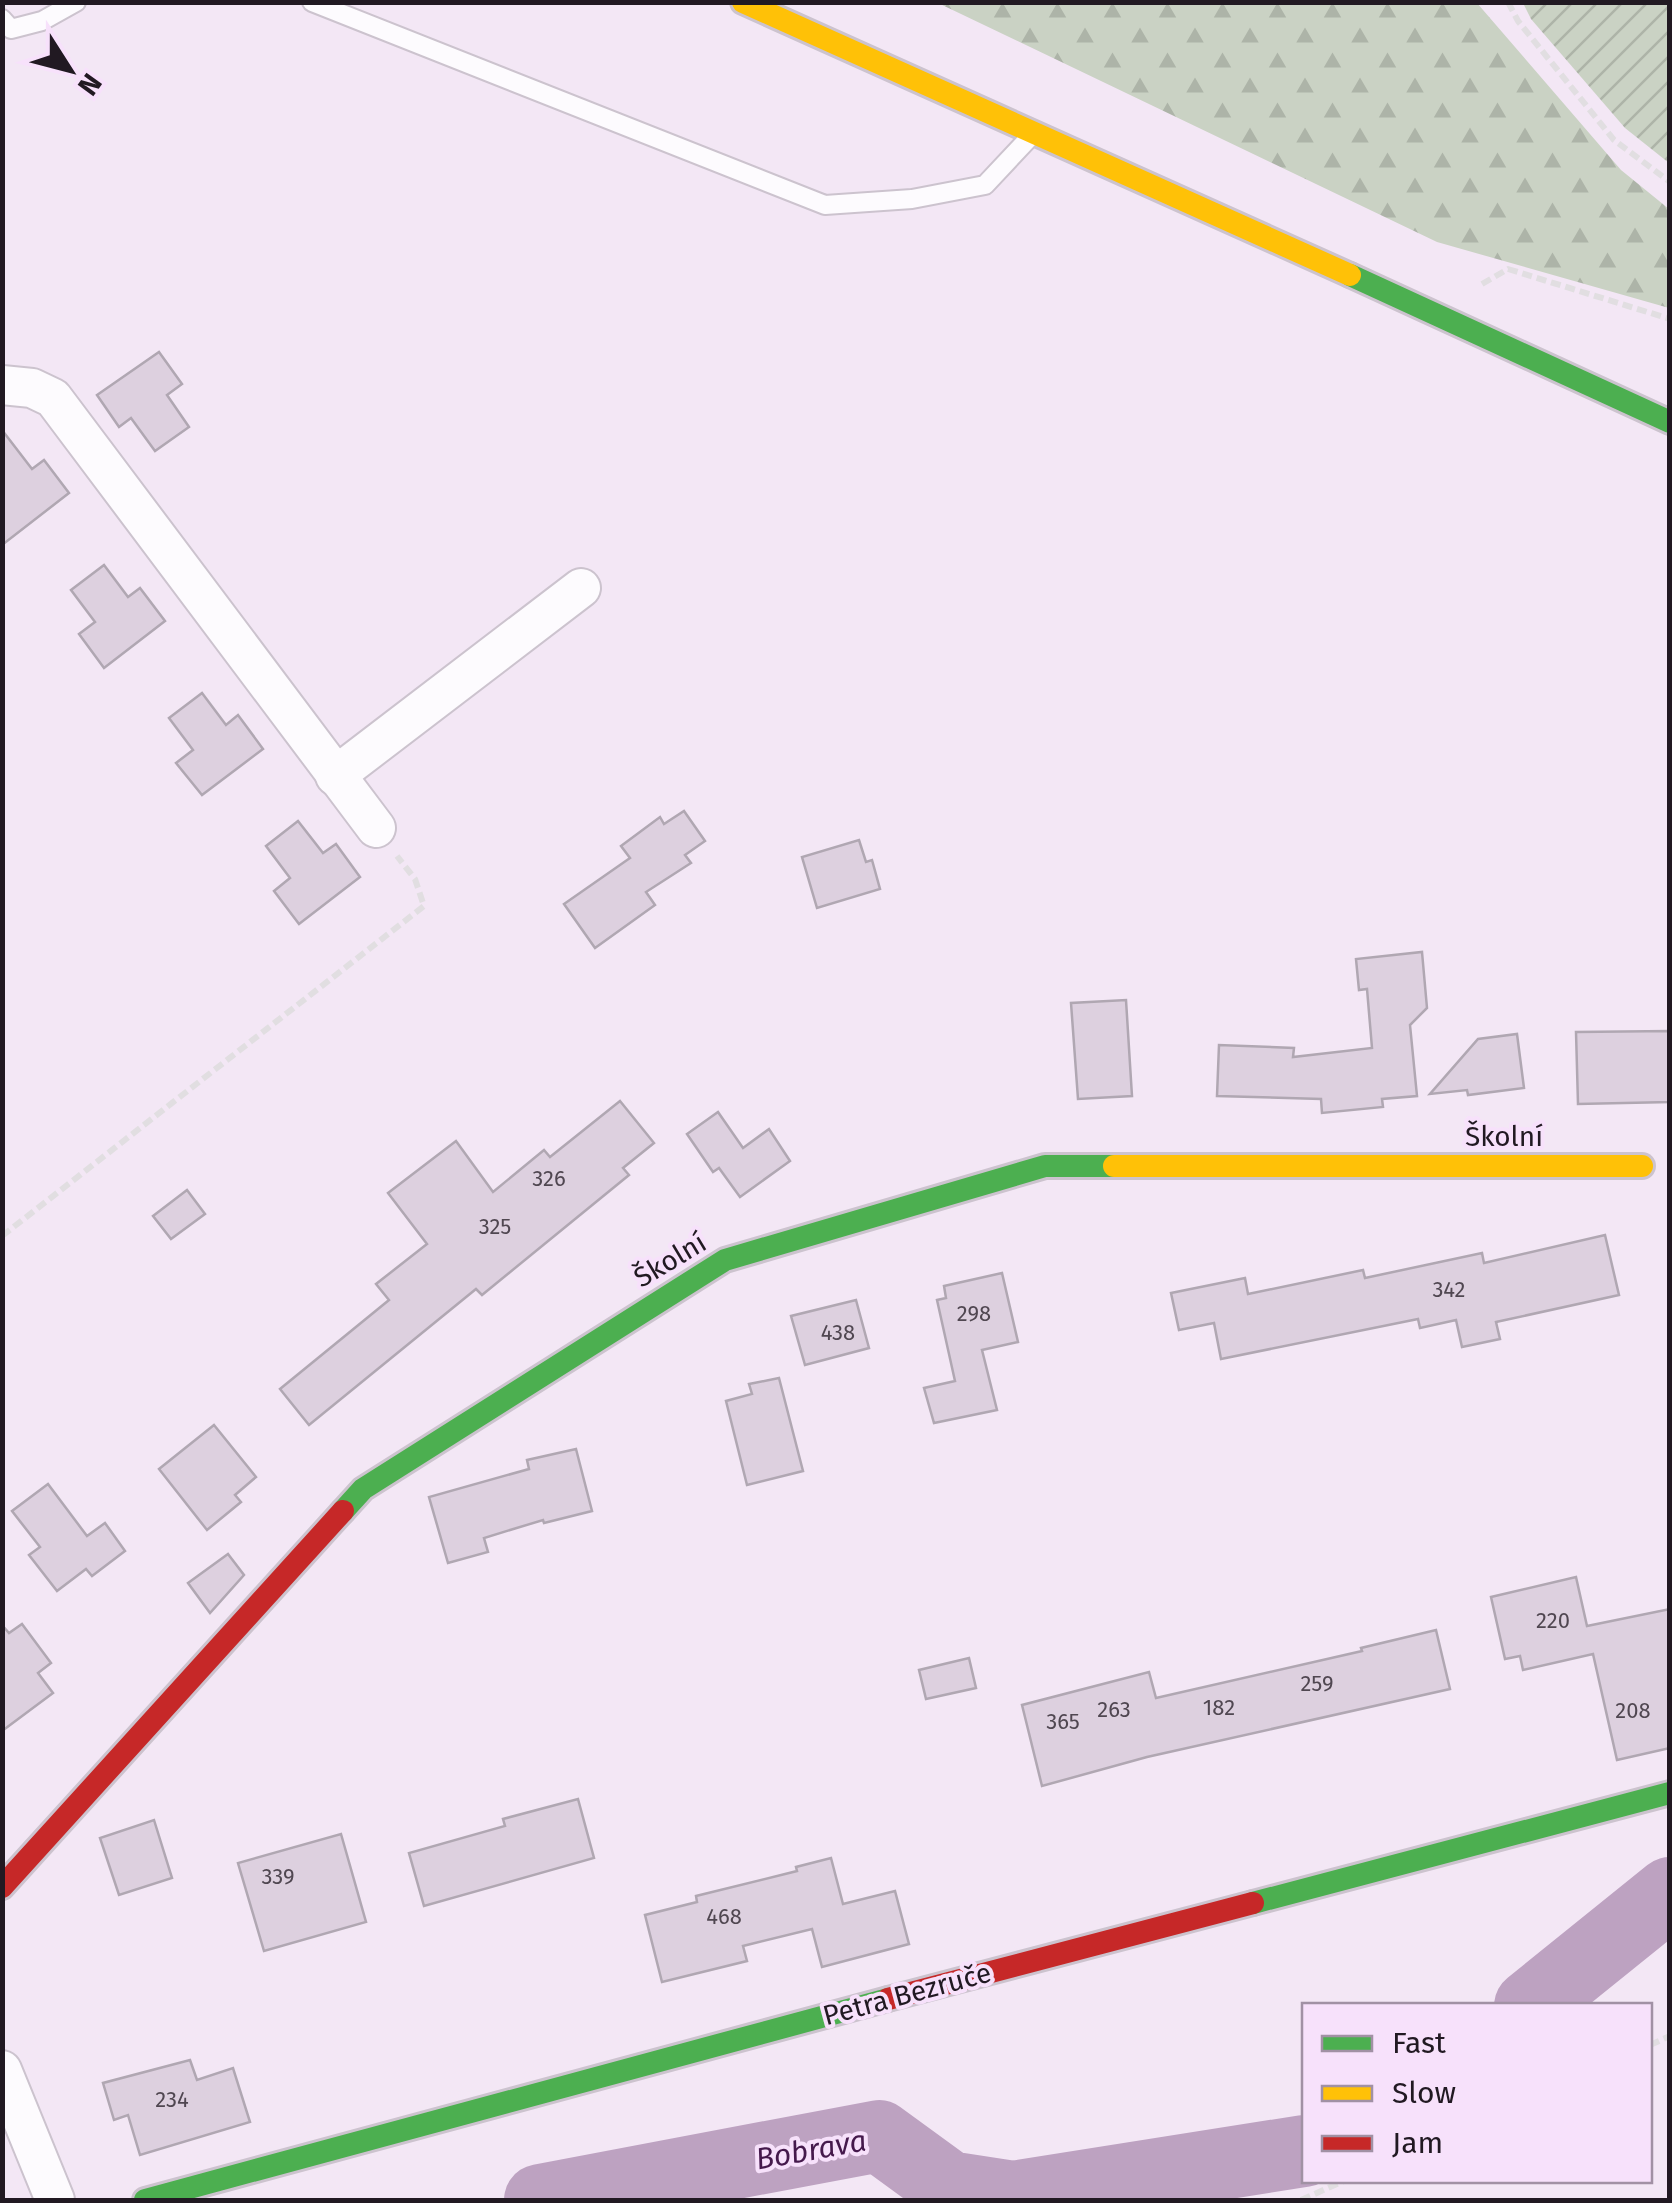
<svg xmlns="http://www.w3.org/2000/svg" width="1672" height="2203" viewBox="0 0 1672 2203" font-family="'Fira Sans',sans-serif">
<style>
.forest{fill:url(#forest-firs)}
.garden{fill:url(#garden-furrows)}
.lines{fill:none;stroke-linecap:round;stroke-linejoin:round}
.river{stroke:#bda2c1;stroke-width:72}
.building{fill:#ddd0df;stroke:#b0a7b2;stroke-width:2.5}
.lane-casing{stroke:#ccc3ce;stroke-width:22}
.street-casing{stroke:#ccc3ce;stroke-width:42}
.fast-casing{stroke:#ccc3ce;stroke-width:28}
.slow-casing{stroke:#ccc3ce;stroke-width:28}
.jam-casing{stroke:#ccc3ce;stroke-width:28}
.path{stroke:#e1dee1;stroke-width:6;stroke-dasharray:10 5;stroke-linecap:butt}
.lane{stroke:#fdfbfe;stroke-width:18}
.street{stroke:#fdfbfe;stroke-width:38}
.fast{stroke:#4caf50;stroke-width:22}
.slow{stroke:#ffc107;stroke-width:22}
.jam{stroke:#c62828;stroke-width:22}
.labels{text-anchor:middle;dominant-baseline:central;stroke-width:8;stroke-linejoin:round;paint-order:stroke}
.number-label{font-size:22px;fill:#504751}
.street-label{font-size:28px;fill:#211922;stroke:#f7e1fb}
.water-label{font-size:30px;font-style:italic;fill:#45194c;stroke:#f7e1fb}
</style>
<defs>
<pattern id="forest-firs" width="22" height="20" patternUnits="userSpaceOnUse" patternTransform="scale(2.5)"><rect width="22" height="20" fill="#cad2c4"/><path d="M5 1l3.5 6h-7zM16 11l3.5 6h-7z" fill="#adb4a8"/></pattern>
<pattern id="garden-furrows" width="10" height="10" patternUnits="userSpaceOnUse" patternTransform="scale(2.5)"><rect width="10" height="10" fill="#cad2c4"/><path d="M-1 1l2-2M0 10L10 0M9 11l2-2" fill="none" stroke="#adb4a8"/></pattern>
</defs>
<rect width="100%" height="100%" fill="#f3e7f5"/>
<polygon class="forest" points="938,3 1477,3 1621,170 1669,209 1669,308 1437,242"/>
<polygon class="garden" points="1523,3 1669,3 1669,163 1625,128 1531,19"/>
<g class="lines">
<g class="river">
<polyline points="1530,2006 1670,1893"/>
<polyline points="540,2200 879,2136 949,2187 1013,2197 1304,2151"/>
</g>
</g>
<g class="building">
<polygon points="159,352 182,384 167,395 189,427 155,451 131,418 119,427 97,395"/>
<polygon points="2,430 32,469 44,460 69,493 2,545"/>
<polygon points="104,565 128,597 140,588 165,621 104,668 79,634 95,622 71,590"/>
<polygon points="202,693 226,725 238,715 263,749 202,795 176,763 193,750 169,718"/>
<polygon points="684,811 705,841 685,855 691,863 646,892 655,905 595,948 564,904 630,858 621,846 660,817 664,824"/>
<polygon points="298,821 323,853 336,844 360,877 299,924 274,891 290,878 266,846"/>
<polygon points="859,840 866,862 872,860 880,889 817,908 802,857"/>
<polygon points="1422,952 1427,1008 1410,1025 1417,1096 1382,1099 1383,1107 1322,1113 1321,1099 1217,1096 1219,1045 1294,1048 1293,1057 1372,1048 1367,989 1359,990 1356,959"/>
<polygon points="1126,1000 1132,1096 1078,1099 1071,1003"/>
<polygon points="1670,1031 1670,1102 1578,1104 1576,1032"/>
<polygon points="1517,1034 1524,1088 1468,1095 1467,1090 1430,1094 1478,1039"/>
<polygon points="620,1101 654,1143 623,1168 629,1175 482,1295 476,1289 309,1425 280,1389 389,1300 376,1284 427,1244 388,1193 456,1141 493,1192 544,1150 550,1157"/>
<polygon points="718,1112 743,1148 769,1129 790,1161 740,1197 719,1168 713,1172 687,1134"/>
<polygon points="187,1190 205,1214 171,1239 153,1216"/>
<polygon points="1605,1235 1619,1295 1496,1322 1500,1339 1462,1347 1456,1320 1420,1328 1418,1319 1221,1359 1214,1323 1179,1330 1171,1293 1245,1278 1248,1294 1363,1270 1365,1278 1482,1253 1484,1263"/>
<polygon points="1002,1273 1018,1342 982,1350 997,1410 934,1423 924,1388 955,1381 937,1300 946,1298 944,1286"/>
<polygon points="856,1300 869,1348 805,1365 791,1316"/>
<polygon points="779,1378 803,1471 747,1485 726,1401 752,1394 749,1384"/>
<polygon points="214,1425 256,1477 235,1495 241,1502 207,1530 159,1469"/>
<polygon points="576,1449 592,1511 544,1523 543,1520 484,1538 488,1552 448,1563 429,1497 529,1469 527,1460"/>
<polygon points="48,1484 87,1536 105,1523 125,1551 92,1576 86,1569 57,1591 29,1555 40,1547 12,1511"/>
<polygon points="228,1554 244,1575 210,1613 188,1583"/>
<polygon points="1576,1577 1587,1626 1670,1609 1670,1748 1617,1760 1593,1654 1523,1670 1520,1656 1505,1659 1491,1597"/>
<polygon points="22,1624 51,1663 38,1673 53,1693 2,1731 2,1625 9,1633"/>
<polygon points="1436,1630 1450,1689 1147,1757 1042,1786 1022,1705 1149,1672 1156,1698 1362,1651 1361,1648"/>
<polygon points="969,1658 976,1688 926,1699 919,1670"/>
<polygon points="578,1799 594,1858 424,1906 409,1853 505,1826 503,1819"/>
<polygon points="154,1820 172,1878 119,1895 100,1838"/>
<polygon points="341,1834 366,1922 264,1951 238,1863"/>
<polygon points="831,1858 843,1904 895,1891 909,1944 822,1967 812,1929 743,1946 747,1961 662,1982 645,1915 697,1902 696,1896 797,1871 796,1867"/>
<polygon points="190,2060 197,2080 233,2068 250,2122 140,2155 128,2115 114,2120 103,2083"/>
</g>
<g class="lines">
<defs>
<g id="lane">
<polyline points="312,2 825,205 912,199 985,185 1030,137"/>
<polyline points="2,19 11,29 42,21 76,2"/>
</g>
<g id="street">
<polyline points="2,385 32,388 53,398 376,828"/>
<polyline points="335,776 581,588"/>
<polyline points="2,2070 55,2200"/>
</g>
<g id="fast">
<polyline points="1350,275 1670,422"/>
<polyline points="343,1511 363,1489 725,1260 1045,1166 1114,1166"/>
<polyline points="1253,1903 1670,1793"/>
<polyline points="145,2200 888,1999"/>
</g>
<g id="slow">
<polyline points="743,2 1350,275"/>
<polyline points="1114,1166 1642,1166"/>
</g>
<g id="jam">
<polyline points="2,1887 343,1511"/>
<polyline points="888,1999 1253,1903"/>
</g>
</defs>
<use href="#lane" class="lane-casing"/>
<use href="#street" class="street-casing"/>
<use href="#fast" class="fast-casing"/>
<use href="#slow" class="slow-casing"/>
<use href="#jam" class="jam-casing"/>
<g class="path">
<polyline points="1508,2 1518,21 1614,140 1670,182"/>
<polyline points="1482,284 1508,269 1670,319"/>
<polyline points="2,1236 424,906 415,879 397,856"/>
<polyline points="1650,2045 1670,2036"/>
<polyline points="1301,2200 1346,2180"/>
</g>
<use href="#lane" class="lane"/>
<use href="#street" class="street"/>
<use href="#fast" class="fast"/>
<use href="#slow" class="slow"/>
<use href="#jam" class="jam"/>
</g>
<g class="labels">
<g class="number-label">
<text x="549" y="1178">326</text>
<text x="495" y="1226">325</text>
<text x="1449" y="1289">342</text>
<text x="974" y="1313">298</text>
<text x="838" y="1332">438</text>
<text x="1553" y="1620">220</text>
<text x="1317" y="1683">259</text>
<text x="1219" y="1707">182</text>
<text x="1114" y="1709">263</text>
<text x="1633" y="1710">208</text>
<text x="1063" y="1721">365</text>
<text x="278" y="1876">339</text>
<text x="724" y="1916">468</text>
<text x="172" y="2099">234</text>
</g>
<g class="street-label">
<text x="1504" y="1136">Školní</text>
<text transform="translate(670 1260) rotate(-31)">Školní</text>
<text transform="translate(907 1994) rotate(-15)">Petra Bezruče</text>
</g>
<g class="water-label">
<text transform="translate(811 2150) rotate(-10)">Bobrava</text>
</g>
</g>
<rect width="1672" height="2203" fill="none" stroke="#211922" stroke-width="10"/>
<rect x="1302" y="2003" width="350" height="180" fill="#f7e1fb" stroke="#a191a4" stroke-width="2.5"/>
<rect x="1322" y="2036" width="50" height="15" fill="#4caf50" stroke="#a191a4" stroke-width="2.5"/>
<text x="1392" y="2053" font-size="30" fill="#211922">Fast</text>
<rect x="1322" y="2086" width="50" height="15" fill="#ffc107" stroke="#a191a4" stroke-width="2.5"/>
<text x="1392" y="2103" font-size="30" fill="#211922">Slow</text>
<rect x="1322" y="2136" width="50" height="15" fill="#c62828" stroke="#a191a4" stroke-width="2.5"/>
<text x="1392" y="2153" font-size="30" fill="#211922">Jam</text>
<g transform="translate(70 70) rotate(126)" stroke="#f7e1fb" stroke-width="8" paint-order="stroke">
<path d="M0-8L18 38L0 25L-18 38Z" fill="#211922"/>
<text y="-15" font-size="28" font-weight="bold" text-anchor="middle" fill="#211922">N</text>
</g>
</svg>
